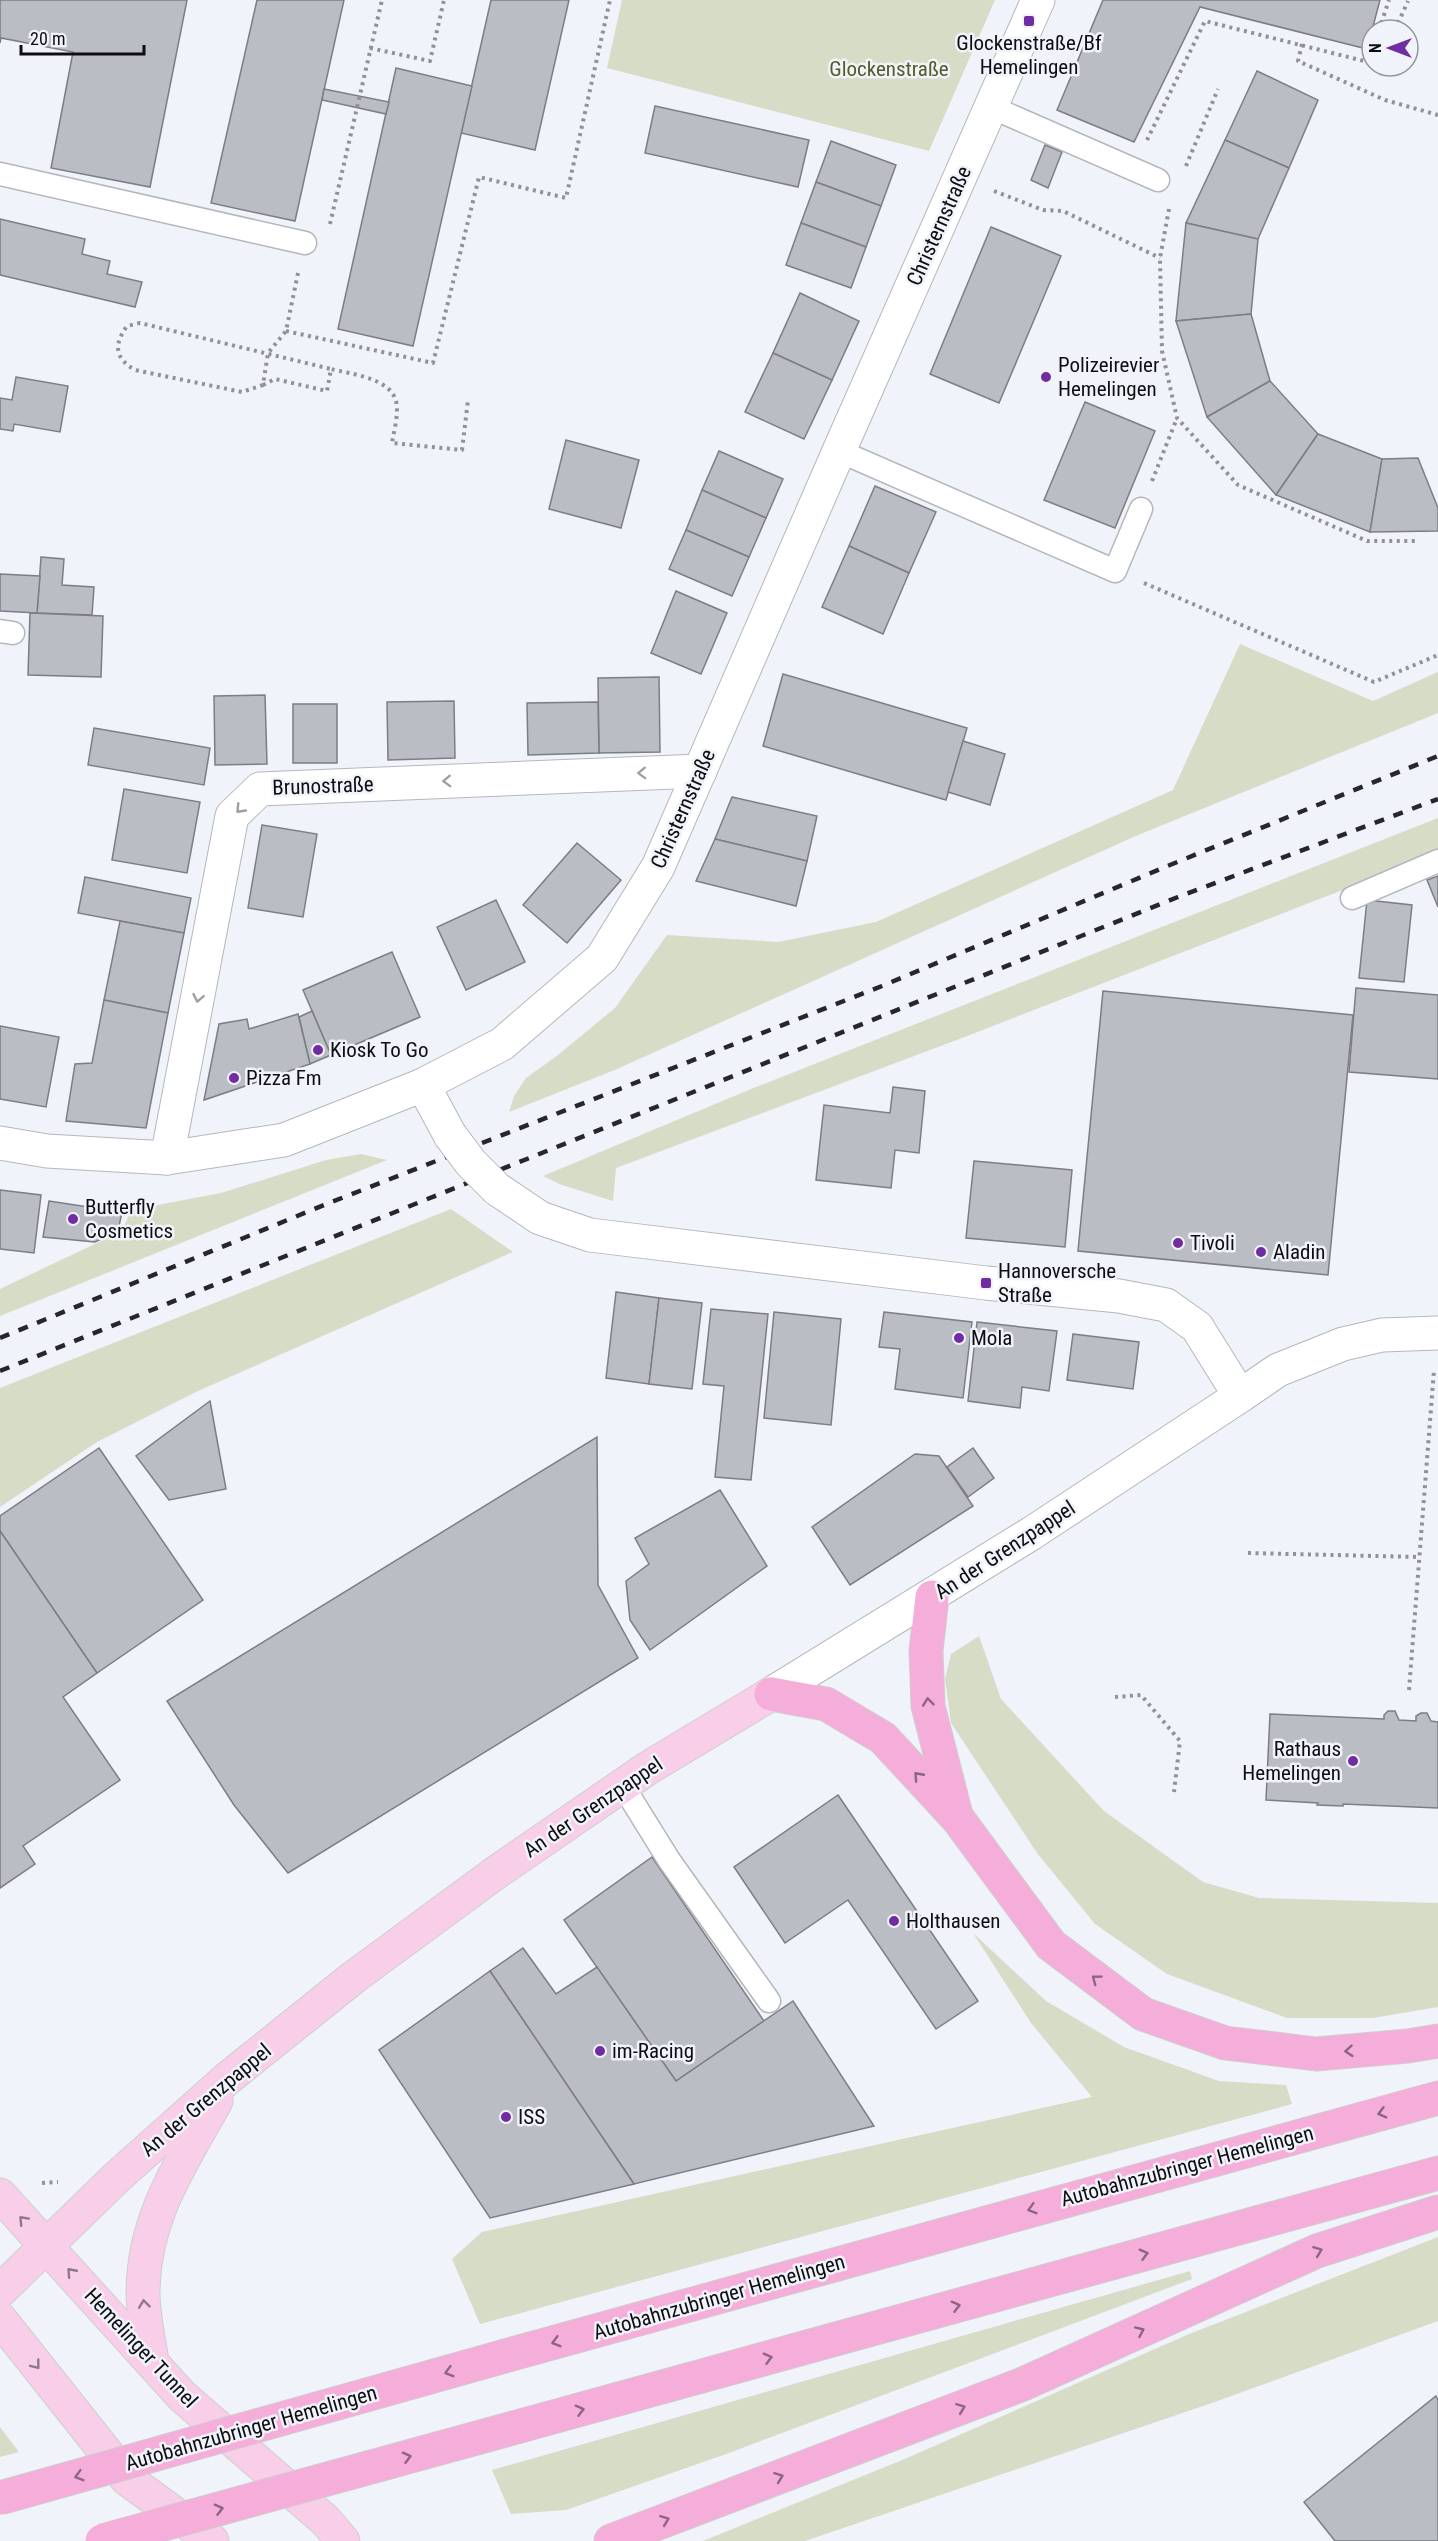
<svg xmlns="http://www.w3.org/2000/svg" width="1438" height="2541" viewBox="0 0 1438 2541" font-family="'Roboto Condensed',sans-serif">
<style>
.green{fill:#d7dcc7}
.building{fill:#bbbdc4;stroke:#7c7e84;stroke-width:1.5}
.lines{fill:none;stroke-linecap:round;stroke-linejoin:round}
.lane-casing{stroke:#b4b7bd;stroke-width:25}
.street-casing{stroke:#b4b7bd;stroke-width:35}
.secondary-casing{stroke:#b4b7bd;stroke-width:35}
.primary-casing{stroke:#cfcfcf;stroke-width:35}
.highway-casing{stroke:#cfcfcf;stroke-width:35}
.path{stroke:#909297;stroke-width:4;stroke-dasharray:3 4.5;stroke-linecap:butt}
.lane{stroke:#fff;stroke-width:22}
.street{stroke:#fff;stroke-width:33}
.secondary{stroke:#fff;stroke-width:33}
.primary{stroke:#f9cee9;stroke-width:33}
.highway{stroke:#f5adda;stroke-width:33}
.rail{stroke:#27272a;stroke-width:4.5;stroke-dasharray:10 10;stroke-linecap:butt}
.secondary-bridge-casing{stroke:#b4b7bd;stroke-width:35;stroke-linecap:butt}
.highway-bridge-casing{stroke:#cfcfcf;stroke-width:35;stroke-linecap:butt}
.secondary-bridge{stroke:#fff;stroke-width:33}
.highway-bridge{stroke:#f5adda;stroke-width:33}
.oneway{stroke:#9f9fa0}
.oneway2{stroke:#8d6580}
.oneway3{stroke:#8f7888}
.poi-dot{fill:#702da1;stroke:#f0f3fa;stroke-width:2}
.labels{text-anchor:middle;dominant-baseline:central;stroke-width:5;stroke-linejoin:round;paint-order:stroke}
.poi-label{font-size:21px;fill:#0e0e11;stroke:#f0f3fa;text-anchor:start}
.park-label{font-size:21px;fill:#535c27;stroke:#f0f3fa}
.street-label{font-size:21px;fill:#0e0e11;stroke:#f0f3fa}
</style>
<rect width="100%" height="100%" fill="#f0f3fa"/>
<g class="green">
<polygon points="622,0 995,0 929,151 607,68"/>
<polygon points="1240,644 1373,701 1438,672 1438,713 1138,835 617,1069 509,1112 514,1096 526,1078 558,1055 615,1008 667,935 778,942 876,922 1173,790"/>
<polygon points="1438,818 1438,853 962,1038 616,1168 613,1201 562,1185 543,1176 751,1089"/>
<polygon points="361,1154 387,1160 0,1316 0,1289 122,1231 131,1210 221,1193 326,1160"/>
<polygon points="451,1209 513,1252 198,1391 97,1442 0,1507 0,1388"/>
<polygon points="979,1636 1001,1699 1104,1811 1203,1882 1259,1898 1438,1903 1438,2007 1373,2018 1287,2018 1167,1974 1095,1924 1037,1853 951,1723 945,1679 951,1654"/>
<polygon points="973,1933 1046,2001 1124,2047 1219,2081 1286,2085 1292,2104 480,2324 452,2259 482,2232 1092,2097 1031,2023"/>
<polygon points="1438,2237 1438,2321 1212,2403 805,2541 703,2541 907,2458 1189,2334"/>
<polygon points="1190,2271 1192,2279 729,2453 566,2510 511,2514 492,2470"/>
<polygon points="0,2427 19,2452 0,2457"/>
</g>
<g class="building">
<polygon points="0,0 187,0 150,187 51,168 73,52 1,38 0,43"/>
<polygon points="257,0 344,0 295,221 211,203"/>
<polygon points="491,0 569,0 535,150 461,133"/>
<polygon points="1103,0 1380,0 1367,49 1200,7 1134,142 1057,110"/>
<polygon points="396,68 472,86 413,346 338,329"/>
<polygon points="1257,71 1318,100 1289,168 1225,140"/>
<polygon points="324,89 389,102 386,114 322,100"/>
<polygon points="655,106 809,140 798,187 645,153"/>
<polygon points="1225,140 1289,168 1258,239 1186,223"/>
<polygon points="831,141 896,165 881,206 816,182"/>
<polygon points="1045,145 1062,152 1048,188 1031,180"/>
<polygon points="816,182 881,206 866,247 801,223"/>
<polygon points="0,219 85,239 82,254 110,261 107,274 142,282 135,307 0,275"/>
<polygon points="801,223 866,247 851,288 786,265"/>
<polygon points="1186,223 1258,239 1251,314 1176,321"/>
<polygon points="991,227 1061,256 999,403 930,374"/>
<polygon points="800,293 859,321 832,380 773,353"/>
<polygon points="1251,314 1270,381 1207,417 1176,321"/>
<polygon points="773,353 832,380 804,439 745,412"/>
<polygon points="16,377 68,386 60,432 14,424 13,431 0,429 0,398 12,400"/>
<polygon points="1270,381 1318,434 1276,495 1207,417"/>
<polygon points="1085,402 1155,431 1115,528 1044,500"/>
<polygon points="1318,434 1382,459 1370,532 1276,495"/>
<polygon points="566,440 639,460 621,528 549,509"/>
<polygon points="719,451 783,479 766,518 702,490"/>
<polygon points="1418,458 1438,508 1438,531 1370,532 1382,459"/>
<polygon points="875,486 936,512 909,573 849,546"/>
<polygon points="702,490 766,518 749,557 686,530"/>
<polygon points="686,530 749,557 732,596 669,569"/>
<polygon points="849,546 909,573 883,634 822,607"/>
<polygon points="41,557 64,559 62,585 94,587 92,615 37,613"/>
<polygon points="0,574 40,576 37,613 0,611"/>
<polygon points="676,591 727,613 701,674 651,653"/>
<polygon points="30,613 103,616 101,677 28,675"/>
<polygon points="783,674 967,728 946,800 763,746"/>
<polygon points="659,677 660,752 599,753 598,678"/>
<polygon points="265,695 267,764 215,765 214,696"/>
<polygon points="454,701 455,758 388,760 387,702"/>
<polygon points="598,702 599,753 528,755 527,703"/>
<rect x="293" y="704" width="44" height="59"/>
<polygon points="94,728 210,748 204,785 88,765"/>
<polygon points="963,741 1005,754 990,805 948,792"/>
<polygon points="124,789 200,802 187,873 112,860"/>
<polygon points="732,797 817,816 807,861 715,839"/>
<polygon points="262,825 317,834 303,917 248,908"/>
<polygon points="715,839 807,861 796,906 696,881"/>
<polygon points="577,843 621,880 567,943 523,905"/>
<polygon points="1438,876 1438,907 1427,880"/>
<polygon points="85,877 191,898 184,933 78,913"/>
<polygon points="496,900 525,962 466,990 437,927"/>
<polygon points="1367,900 1412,905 1404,982 1359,978"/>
<polygon points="120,921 184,933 168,1013 104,1000"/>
<polygon points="392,952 420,1017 331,1055 303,990"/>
<polygon points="1356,988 1438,995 1438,1079 1349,1072"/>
<polygon points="1103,991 1353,1015 1328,1275 1078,1251"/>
<polygon points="104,1000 168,1013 146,1128 66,1121 75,1064 92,1063"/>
<polygon points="312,1011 331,1055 310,1064 299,1017"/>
<polygon points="298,1014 310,1064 204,1100 219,1024 247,1019 249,1029"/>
<polygon points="0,1026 59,1037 46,1107 0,1099"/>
<polygon points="893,1087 925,1091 919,1153 895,1150 891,1188 816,1180 824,1105 890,1113"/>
<polygon points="974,1161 1072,1170 1065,1247 966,1238"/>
<polygon points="0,1190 41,1195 34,1253 0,1249"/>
<polygon points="49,1201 122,1212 118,1231 95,1242 43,1237"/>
<polygon points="616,1292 659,1298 649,1384 606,1378"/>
<polygon points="659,1298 702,1303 692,1389 649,1384"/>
<polygon points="711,1309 768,1314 751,1480 715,1477 724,1386 703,1384"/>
<polygon points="774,1312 841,1319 831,1425 764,1418"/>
<polygon points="884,1312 972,1322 963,1398 895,1389 900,1349 879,1347"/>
<polygon points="977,1322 1057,1331 1049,1391 1022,1387 1020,1408 968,1401"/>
<polygon points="1073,1334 1139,1342 1133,1389 1067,1380"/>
<polygon points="210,1401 226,1489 169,1500 136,1456"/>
<polygon points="597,1437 598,1585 638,1658 288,1873 234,1805 167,1701"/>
<polygon points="99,1448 203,1600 97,1673 0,1531 0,1516"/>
<polygon points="973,1448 994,1478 968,1497 947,1467"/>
<polygon points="915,1454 939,1456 973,1506 850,1585 812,1527"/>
<polygon points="720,1490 767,1566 650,1650 630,1620 626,1581 649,1564 635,1538"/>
<polygon points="0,1531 97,1673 63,1697 120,1780 23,1846 35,1864 0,1888"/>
<polygon points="1388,1711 1395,1711 1399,1720 1416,1721 1416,1716 1421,1713 1427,1713 1431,1721 1438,1722 1438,1808 1343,1804 1343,1806 1317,1805 1318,1803 1266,1800 1270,1714 1384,1719 1384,1715"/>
<polygon points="838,1795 978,2001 936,2029 848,1900 785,1943 734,1867"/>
<polygon points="652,1857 764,2021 676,2081 564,1920"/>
<polygon points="523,1948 556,1994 597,1967 676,2081 793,2001 874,2126 634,2184 490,1971"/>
<polygon points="490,1971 634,2184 490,2218 379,2050"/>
<polygon points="1436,2396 1438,2400 1438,2541 1335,2541 1304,2502"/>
</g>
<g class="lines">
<defs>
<g id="lane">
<polyline points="991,107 1158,180"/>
<polyline points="0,174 305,243"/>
<polyline points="839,451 1115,571 1141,509"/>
<polyline points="0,631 13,633"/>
<polyline points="1352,898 1438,861"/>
<polyline points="623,1786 669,1860 769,2001"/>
</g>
<g id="street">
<polyline points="167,1158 232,816 260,789 700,771"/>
<polyline points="1240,1396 1278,1370 1343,1344 1382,1335 1438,1333"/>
</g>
<g id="secondary">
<polyline points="423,1085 450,1135"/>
<polyline points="0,1143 47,1151 167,1158 284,1140 423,1085 502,1044 602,958 658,867 839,451 1038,0"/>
<polyline points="497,1189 540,1218 590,1235 986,1283 1119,1296 1166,1305 1197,1327 1240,1396 1032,1533 771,1694"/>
</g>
<g id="primary">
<polyline points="0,2195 182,2396 326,2521 343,2541"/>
<polyline points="0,2291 116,2178 228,2078 354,1977 494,1874 648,1768 771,1694"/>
<polyline points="0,2319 127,2479 212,2541"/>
<path d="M 152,2362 C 149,2340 143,2316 143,2293 C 143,2218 181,2164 216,2101"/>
</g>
<g id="highway">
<polyline points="932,1597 926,1651 928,1706 956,1815"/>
<polyline points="771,1694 826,1704 883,1738 958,1819 1051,1945 1143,2014 1225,2043 1316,2054 1408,2046 1438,2041"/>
<polyline points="505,2356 1438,2098"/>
<polyline points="524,2425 1438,2173"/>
<polyline points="611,2541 1023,2384 1317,2251 1438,2212"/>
</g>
</defs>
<use href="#lane" class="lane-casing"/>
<use href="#street" class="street-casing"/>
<use href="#secondary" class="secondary-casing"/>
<use href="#primary" class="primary-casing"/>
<use href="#highway" class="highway-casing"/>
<g class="path">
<polyline points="1379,30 1389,0"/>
<polyline points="1395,30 1408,1"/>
<polyline points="1370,36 1372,37"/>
<polyline points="1302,44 1298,61 1385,100 1438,115"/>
<polyline points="370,48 430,61 444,0"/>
<polyline points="1147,140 1205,21 1372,63"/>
<polyline points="1186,166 1218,89"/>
<polyline points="994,191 1043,210 1063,211 1160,258"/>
<polyline points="1169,209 1160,258 1162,351 1177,418 1238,485 1367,541 1416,541"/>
<polyline points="330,224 382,0"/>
<path d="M 298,273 L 286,331 L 268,353 L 263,385 L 275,379 L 327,391 L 331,369 C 351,374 390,378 396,401 C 399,414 394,430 392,443 L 462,450 L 468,400"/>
<polyline points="286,331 433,363 479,177 566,198 610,0"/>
<path d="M 263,385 L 242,392 L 135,370 C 114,358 114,344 127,326 L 140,323 L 331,369"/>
<polyline points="1152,481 1177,418"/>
<polyline points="1144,583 1374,682 1438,655"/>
<polyline points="1248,1553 1419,1557"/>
<polyline points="1409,1690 1434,1370"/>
<polyline points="1115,1697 1141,1695 1180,1741 1174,1792"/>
<polyline points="42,2183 58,2182"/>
</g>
<use href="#lane" class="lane"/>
<use href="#street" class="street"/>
<use href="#secondary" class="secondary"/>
<use href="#primary" class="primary"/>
<use href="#highway" class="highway"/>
<g class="rail">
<polyline points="0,1338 324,1205 882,986 1165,867 1438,756"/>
<polyline points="0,1371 1178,897 1438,799"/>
</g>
<defs>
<polyline id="secondary-bridge" points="450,1135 471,1163 497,1189"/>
<g id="highway-bridge">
<polyline points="0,2498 505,2356"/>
<polyline points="102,2541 524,2425"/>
</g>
</defs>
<use href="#secondary-bridge" class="secondary-bridge-casing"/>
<use href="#highway-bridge" class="highway-bridge-casing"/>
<use href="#secondary-bridge" class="secondary-bridge"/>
<use href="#highway-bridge" class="highway-bridge"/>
</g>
<defs><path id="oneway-chevron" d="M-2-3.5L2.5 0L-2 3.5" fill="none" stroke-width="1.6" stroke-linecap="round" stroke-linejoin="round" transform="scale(1.5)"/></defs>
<g class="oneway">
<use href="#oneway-chevron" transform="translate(642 773) rotate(178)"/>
<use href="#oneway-chevron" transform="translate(447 781) rotate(178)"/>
<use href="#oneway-chevron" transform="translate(240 809) rotate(134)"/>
<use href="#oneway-chevron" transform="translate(198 998) rotate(101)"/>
</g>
<g class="oneway2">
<use href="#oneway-chevron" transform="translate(928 1702) rotate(-96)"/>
<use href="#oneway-chevron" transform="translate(918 1776) rotate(-132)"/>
<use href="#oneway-chevron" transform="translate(1096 1979) rotate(-143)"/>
<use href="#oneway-chevron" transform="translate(1349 2051) rotate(175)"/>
<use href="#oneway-chevron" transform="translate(1382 2113) rotate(165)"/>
<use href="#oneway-chevron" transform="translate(1032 2209) rotate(164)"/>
<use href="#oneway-chevron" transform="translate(1318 2251) rotate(-21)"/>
<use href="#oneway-chevron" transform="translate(1144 2254) rotate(-15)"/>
<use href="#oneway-chevron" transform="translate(956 2306) rotate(-15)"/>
<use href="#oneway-chevron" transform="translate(1140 2331) rotate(-24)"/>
<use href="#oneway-chevron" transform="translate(556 2342) rotate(164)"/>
<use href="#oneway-chevron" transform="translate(768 2358) rotate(-15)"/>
<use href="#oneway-chevron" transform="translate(449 2372) rotate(164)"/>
<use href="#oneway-chevron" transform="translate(961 2408) rotate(-21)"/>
<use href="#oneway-chevron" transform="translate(580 2410) rotate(-15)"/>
<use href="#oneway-chevron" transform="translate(407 2457) rotate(-15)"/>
<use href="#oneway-chevron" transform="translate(79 2476) rotate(164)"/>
<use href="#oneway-chevron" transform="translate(779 2477) rotate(-21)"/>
<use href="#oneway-chevron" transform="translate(219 2509) rotate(-15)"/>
<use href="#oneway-chevron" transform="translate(665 2520) rotate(-21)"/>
</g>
<g class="oneway3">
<use href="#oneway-chevron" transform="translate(23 2220) rotate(-133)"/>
<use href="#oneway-chevron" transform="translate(71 2272) rotate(-132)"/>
<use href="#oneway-chevron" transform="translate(144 2304) rotate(-97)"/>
<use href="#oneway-chevron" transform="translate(36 2365) rotate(52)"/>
</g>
<g class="poi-dot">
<rect x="1023" y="15" width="12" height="12" rx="3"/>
<circle cx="1046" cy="377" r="6"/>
<circle cx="318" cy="1050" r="6"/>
<circle cx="234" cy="1078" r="6"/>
<circle cx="73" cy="1219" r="6"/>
<circle cx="1178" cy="1243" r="6"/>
<circle cx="1261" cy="1252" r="6"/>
<rect x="980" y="1277" width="12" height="12" rx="3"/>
<circle cx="959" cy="1338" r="6"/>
<circle cx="1353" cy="1761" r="6"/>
<circle cx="894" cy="1921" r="6"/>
<circle cx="600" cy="2051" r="6"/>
<circle cx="506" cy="2117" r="6"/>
</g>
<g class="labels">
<g class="poi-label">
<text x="1029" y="43" text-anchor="middle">Glockenstraße/Bf<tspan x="1029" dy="24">Hemelingen</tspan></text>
<text x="1058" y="365">Polizeirevier<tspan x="1058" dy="24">Hemelingen</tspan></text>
<text x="330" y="1050">Kiosk To Go</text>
<text x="246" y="1078">Pizza Fm</text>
<text x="85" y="1207">Butterfly<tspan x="85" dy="24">Cosmetics</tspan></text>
<text x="1190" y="1243">Tivoli</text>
<text x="1273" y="1252">Aladin</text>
<text x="998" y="1271">Hannoversche<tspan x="998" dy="24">Straße</tspan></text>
<text x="971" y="1338">Mola</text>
<text x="1341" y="1749" text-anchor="end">Rathaus<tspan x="1341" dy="24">Hemelingen</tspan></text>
<text x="906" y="1921">Holthausen</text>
<text x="612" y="2051">im-Racing</text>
<text x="518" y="2117">ISS</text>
</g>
<g class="park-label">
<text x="889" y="69">Glockenstraße</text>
</g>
<g class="street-label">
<text transform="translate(939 226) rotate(-66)">Christernstraße</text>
<text transform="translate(323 786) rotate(-2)">Brunostraße</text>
<text transform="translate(683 809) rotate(-66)">Christernstraße</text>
<text transform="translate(1005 1550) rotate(-33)">An der Grenzpappel</text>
<text transform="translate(593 1807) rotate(-34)">An der Grenzpappel</text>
<text transform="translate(206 2100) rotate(-40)">An der Grenzpappel</text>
<text transform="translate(1187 2166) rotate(-15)">Autobahnzubringer Hemelingen</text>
<text transform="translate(719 2297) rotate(-16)">Autobahnzubringer Hemelingen</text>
<text transform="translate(141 2348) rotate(47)">Hemelinger Tunnel</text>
<text transform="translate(251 2428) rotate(-16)">Autobahnzubringer Hemelingen</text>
</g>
</g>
<g transform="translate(1390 48) rotate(270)"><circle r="28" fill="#f0f3fa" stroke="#96979d" stroke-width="1.5"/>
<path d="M0-4.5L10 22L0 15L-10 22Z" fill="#702da1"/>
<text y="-9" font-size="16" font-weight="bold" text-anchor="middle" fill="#0e0e11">N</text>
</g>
<path d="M21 45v9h123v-9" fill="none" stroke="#0e0e11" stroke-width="3"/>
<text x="30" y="45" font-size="18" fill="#0e0e11" stroke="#f0f3fa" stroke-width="4.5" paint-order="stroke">20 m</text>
</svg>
